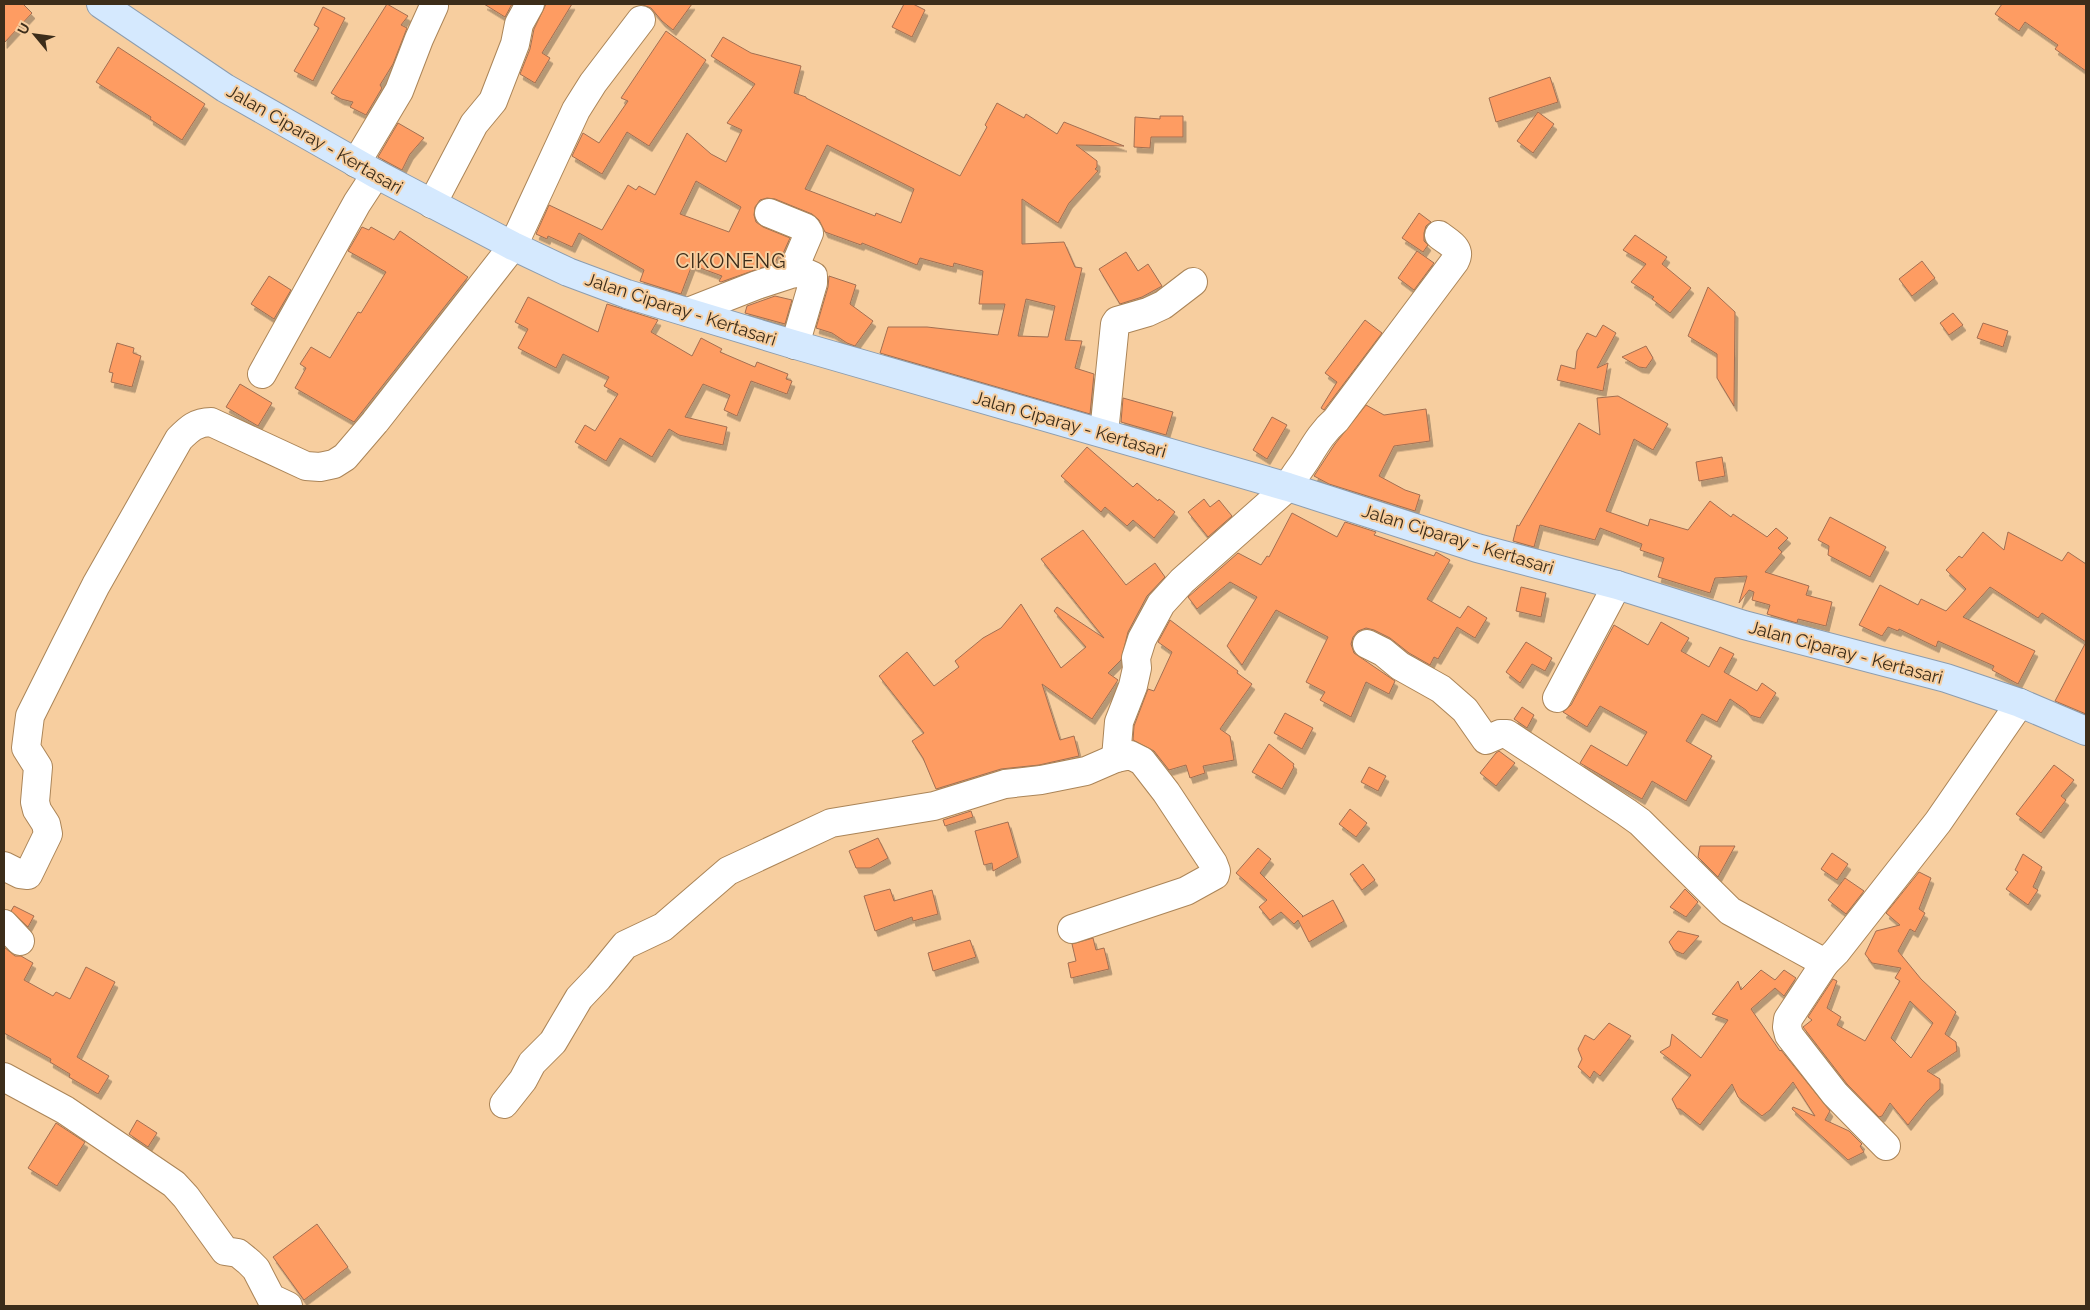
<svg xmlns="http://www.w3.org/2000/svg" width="2090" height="1310" viewBox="0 0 2090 1310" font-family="Raleway,sans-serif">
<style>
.building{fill:#fe9c62;stroke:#a26f52;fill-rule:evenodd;filter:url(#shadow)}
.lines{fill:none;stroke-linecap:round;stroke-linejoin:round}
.minor-casing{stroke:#ab8558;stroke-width:30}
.major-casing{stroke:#8d9dae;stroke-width:30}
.minor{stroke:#fff;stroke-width:28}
.major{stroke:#d5e9fe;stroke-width:28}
.labels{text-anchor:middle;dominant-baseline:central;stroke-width:4;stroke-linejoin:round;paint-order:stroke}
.street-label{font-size:18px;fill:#3c2d1a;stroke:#f7ce9f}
.quarter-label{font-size:20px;letter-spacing:1px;fill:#3c2d1a;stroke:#f7ce9f}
</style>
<defs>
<filter id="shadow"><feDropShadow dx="3" dy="5.5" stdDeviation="0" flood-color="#0004"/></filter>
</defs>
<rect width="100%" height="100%" fill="#f7ce9f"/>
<g class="building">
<polygon points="4,4 23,4 32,13 4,43"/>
<polygon points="387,4 408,16 401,25 407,28 393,64 380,85 382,88 366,115 350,107 353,102 341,99 331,93"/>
<polygon points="484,4 512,4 505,17"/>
<polygon points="546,4 572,4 542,53 550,58 535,83 520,74 530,49 534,29"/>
<polygon points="640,4 692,4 673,30 662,21 651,8"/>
<polygon points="904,4 913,4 925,10 912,37 892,27"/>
<polygon points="2002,4 2086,4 2086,71 2055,49 2058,45 2025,22 2019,31 1995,14"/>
<polygon points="323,7 345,18 313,81 294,71 319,28 314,25"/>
<polygon points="666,31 706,60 649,146 627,132 602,174 572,156 583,133 599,143 628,101 621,98"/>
<path d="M 723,37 L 751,53 L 801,66 L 794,93 L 806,97 L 806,98 L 960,176 L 987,127 L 985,125 L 997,103 L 1024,118 L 1026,114 L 1057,134 L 1064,122 L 1124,146 L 1076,145 L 1097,161 L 1097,167 L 1095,169 L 1098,171 L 1069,203 L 1058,223 L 1022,199 L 1022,244 L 1064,242 L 1075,267 L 1082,268 L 1065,340 L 1082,341 L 1075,368 L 1094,374 L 1090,414 L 880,353 L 888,327 L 927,327 L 998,335 L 1005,304 L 979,304 L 983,271 L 954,263 L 953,267 L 920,258 L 917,265 L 862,243 L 861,245 L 825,232 L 819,220 L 812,214 L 775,199 L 767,198 L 760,200 L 755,207 L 754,215 L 756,222 L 763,227 L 790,238 L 781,258 L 778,256 L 775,263 L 721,282 L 719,281 L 722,276 L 692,265 L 681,294 L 640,281 L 644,270 L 579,233 L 572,247 L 548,236 L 547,239 L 536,234 L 549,205 L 602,230 L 628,185 L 636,190 L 639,186 L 655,195 L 687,133 L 711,154 L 726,162 L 742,130 L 727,123 L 755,84 L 711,56 ZM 827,145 L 914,189 L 901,223 L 876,213 L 875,216 L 805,189 ZM 696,181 L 741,207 L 729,232 L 680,214 ZM 1026,299 L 1055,306 L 1048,337 L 1018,336 Z"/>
<polygon points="118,47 205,104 182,140 150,119 151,117 96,82"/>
<polygon points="1550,77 1558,102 1496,122 1489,98"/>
<polygon points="1538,112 1554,124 1533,153 1517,141"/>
<polygon points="1160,116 1183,116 1183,137 1151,137 1150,148 1134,147 1135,117 1160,119"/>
<polygon points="398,123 424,138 410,154 402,170 378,157"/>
<polygon points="1419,213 1431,222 1426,226 1424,233 1424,241 1428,245 1423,252 1402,238"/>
<polygon points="362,227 369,230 371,227 394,240 400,231 468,277 354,422 295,388 306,368 300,364 311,347 330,358 358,312 361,313 386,272 348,251"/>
<polygon points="1635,235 1667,257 1662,264 1691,288 1670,313 1652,299 1654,297 1631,282 1646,264 1623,250"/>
<polygon points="1417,251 1434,263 1414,290 1398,278"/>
<polygon points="1126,252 1138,271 1148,264 1162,286 1142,297 1120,304 1099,269"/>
<polygon points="1922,261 1935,278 1912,296 1899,279"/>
<polygon points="269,276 291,290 274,319 251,304"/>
<polygon points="829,276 856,285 850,304 873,321 855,346 847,343 832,333 816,328 828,287"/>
<polygon points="1708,287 1735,312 1734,406 1717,378 1717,354 1688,336"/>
<polygon points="775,296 792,300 785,324 745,313 747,306"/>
<polygon points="528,297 598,332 607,304 658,320 651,332 692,356 701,338 722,349 720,352 755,367 757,362 788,374 786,379 792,381 787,394 751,381 737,416 724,410 730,395 703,384 685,417 727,427 723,445 679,435 669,429 652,457 620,438 606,461 575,442 585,425 595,431 618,394 604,386 609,377 563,354 556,368 518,348 528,329 515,322"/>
<polygon points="1953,313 1963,325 1949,335 1940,323"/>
<polygon points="1365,320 1382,333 1324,410 1321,408 1337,382 1325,373"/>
<polygon points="1983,323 2008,331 2003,347 1977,338"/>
<polygon points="1603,325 1616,333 1597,368 1608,363 1603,391 1557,380 1561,365 1575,369 1577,351 1587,333 1596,337"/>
<polygon points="117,343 134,348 133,353 141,356 132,387 111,382 113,373 109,372"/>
<polygon points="1646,346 1653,358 1646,368 1639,367 1622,357"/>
<polygon points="240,384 272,403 258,426 226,407"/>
<polygon points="1618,396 1668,424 1653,450 1634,439 1606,511 1648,526 1650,519 1688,530 1710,501 1731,517 1733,514 1767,537 1776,528 1788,538 1778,548 1782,552 1765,572 1809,586 1806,595 1832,602 1826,626 1798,619 1797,623 1767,614 1770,605 1752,600 1754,592 1749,590 1739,603 1747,576 1715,578 1710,593 1658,577 1664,558 1640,550 1642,544 1600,528 1595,540 1540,525 1534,547 1513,541 1517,525 1519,526 1579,423 1600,435 1597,398"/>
<polygon points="1123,398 1173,412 1166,435 1121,422"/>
<polygon points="1366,405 1384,415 1426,409 1430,441 1394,446 1379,476 1405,490 1420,495 1415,511 1329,484 1314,476 1335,444"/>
<polygon points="1272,417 1287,425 1267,459 1253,450"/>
<polygon points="1087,447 1133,487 1137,483 1158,501 1159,499 1175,512 1154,538 1133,520 1127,526 1105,507 1101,512 1061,476"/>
<polygon points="1722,457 1725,476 1699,481 1696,462"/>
<polygon points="1204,499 1210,507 1219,500 1232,516 1208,537 1188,512"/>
<polygon points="1292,513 1337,537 1345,522 1376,532 1374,535 1434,556 1436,552 1450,560 1427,599 1460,618 1468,606 1487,618 1475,638 1457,627 1438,659 1434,657 1430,665 1409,653 1390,638 1374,630 1366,628 1358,631 1353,637 1351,644 1354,653 1395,681 1389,694 1366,682 1351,717 1320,700 1325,692 1306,682 1328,637 1276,610 1242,665 1227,646 1257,597 1230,582 1197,609 1188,597 1238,553 1261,565 1267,556 1269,557"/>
<polygon points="1830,517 1886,547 1870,577 1828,555 1829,546 1818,540"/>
<polygon points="1083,530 1126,585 1155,563 1165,577 1147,596 1128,632 1121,660 1108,673 1118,680 1092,719 1042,684 1060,740 1074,736 1079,756 1039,765 1001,769 936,789 923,758 912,741 924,733 879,676 907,652 934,686 959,667 955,661 983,638 1001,628 1021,604 1061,668 1086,647 1054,611 1057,607 1104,638 1041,559"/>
<polygon points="1983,532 2004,550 2008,532 2062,561 2068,552 2086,564 2086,642 2042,613 2038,618 1990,587 1963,617 2035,651 2018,684 1992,670 1994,666 1938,641 1936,647 1899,629 1898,631 1888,627 1882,636 1859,625 1880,585 1918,605 1921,599 1946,611 1966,589 1946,570 1959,556 1962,558"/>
<polygon points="1521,587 1546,593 1541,617 1516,611"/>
<polygon points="1170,620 1238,671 1237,673 1252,684 1220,729 1230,736 1234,760 1203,766 1205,773 1190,778 1186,765 1169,770 1154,751 1133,740 1134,726 1148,689 1154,691 1172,652 1158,642"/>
<polygon points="1661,622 1689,638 1681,651 1709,667 1720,647 1734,654 1724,672 1757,691 1762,683 1776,693 1760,718 1750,715 1746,710 1730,699 1717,722 1702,714 1686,741 1712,756 1686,801 1652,781 1642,799 1580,763 1591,745 1627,766 1647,732 1600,706 1587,727 1563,712 1571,705 1614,625 1648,645"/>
<polygon points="1526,642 1552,658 1545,671 1532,664 1520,683 1506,672"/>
<polygon points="2086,642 2086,714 2055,701"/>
<polygon points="1522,707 1534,715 1527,728 1514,719"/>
<polygon points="1285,713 1313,728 1302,749 1274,733"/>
<polygon points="1269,744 1294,764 1293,766 1294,767 1282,789 1252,772"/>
<polygon points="1499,751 1515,763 1496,786 1480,773 1496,753"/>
<polygon points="2054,765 2074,780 2061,796 2066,800 2041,833 2016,814"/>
<polygon points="1369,767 1386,776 1378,791 1361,782"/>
<polygon points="1350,809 1367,823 1356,837 1339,824"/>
<polygon points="971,811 973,817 945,826 943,820"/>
<polygon points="1008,822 1018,857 993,871 992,863 984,865 975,831"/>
<polygon points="878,838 888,858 870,868 856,868 849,851"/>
<polygon points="1700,846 1735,846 1718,877 1698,857"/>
<polygon points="1258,848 1271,859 1260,873 1303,916 1302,917 1333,900 1344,921 1309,942 1298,920 1294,924 1281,912 1270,920 1259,907 1267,900 1236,873"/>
<polygon points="1832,853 1848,864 1837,880 1821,869"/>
<polygon points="2023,854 2042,867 2033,887 2038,890 2028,905 2006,889 2018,872 2015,870"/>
<polygon points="1363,864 1375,880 1362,890 1350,874"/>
<path d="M 1919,872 L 1931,878 L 1919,909 L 1925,913 L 1915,932 L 1910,929 L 1898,951 L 1921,979 L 1956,1012 L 1945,1034 L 1956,1042 L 1957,1051 L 1927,1071 L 1940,1079 L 1940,1089 L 1927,1101 L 1908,1125 L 1890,1103 L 1882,1116 L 1879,1117 L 1847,1084 L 1803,1027 L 1812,1020 L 1808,1017 L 1833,979 L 1837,981 L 1827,1008 L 1841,1017 L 1837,1025 L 1865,1041 L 1900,981 L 1895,978 L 1901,968 L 1872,963 L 1865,954 L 1876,931 L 1900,925 L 1886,913 ZM 1910,1001 L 1933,1023 L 1911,1058 L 1891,1038 Z"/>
<polygon points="1845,878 1864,891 1846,914 1828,900"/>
<polygon points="890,889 894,901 932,890 938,914 913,921 912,917 875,931 864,896"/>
<polygon points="1685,889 1698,902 1686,917 1670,907"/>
<polygon points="14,906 34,916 28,927 11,911"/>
<polygon points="1678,931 1699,936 1683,954 1674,950 1669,942"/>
<polygon points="1093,938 1096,950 1104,948 1109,969 1071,978 1068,963 1076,961 1072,944"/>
<polygon points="970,940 976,957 933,971 928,953"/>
<polygon points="4,947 15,956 21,956 33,963 24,980 53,996 56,992 70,999 86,967 115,982 77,1057 109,1076 98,1094 69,1077 70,1074 50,1062 51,1059 4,1033"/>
<polygon points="1761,970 1775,980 1784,970 1796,978 1784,996 1775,988 1751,1009 1780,1051 1781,1050 1830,1111 1825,1120 1849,1131 1862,1144 1860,1146 1864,1152 1848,1160 1792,1109 1793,1107 1815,1116 1793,1082 1770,1110 1762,1116 1738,1097 1732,1084 1700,1125 1680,1109 1677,1109 1672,1099 1691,1075 1660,1052 1670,1046 1672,1034 1701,1058 1728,1020 1712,1014 1738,981 1741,990"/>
<polygon points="1609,1023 1631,1036 1600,1076 1594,1071 1590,1078 1578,1067 1582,1059 1578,1049 1585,1035 1594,1040"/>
<polygon points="137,1120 157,1133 148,1147 129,1134"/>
<polygon points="56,1123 85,1142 57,1186 28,1168"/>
<polygon points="317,1224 348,1267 304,1300 273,1257"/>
</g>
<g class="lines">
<defs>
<g id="minor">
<polyline points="356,163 399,91 419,39 434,6"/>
<polyline points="432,204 474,124 493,101 515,44 519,24 530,4"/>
<polyline points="769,213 806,228 809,233 795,266 795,273"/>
<polyline points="688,312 757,285 791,274 804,272 813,276 813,283 795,345"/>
<polyline points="262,374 357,203 376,174"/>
<polyline points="1104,433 1115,324 1117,321 1148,312 1163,305 1193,282"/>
<polyline points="1367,644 1383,652 1400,666 1441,689 1465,710 1486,740 1500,734 1507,734 1626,812 1640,822 1730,911 1825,963 1836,952 1938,822 2020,703"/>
<polyline points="1557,698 1617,585"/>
<path d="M 1116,758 L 1119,722 L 1133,686 L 1137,668 L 1136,658 L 1142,639 L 1161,604 L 1182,581 L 1288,487 C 1293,477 1299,470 1305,461 C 1315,445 1322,432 1336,420 L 1455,261 C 1462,248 1449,243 1439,235"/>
<path d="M 4,866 L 20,874 L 28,875 L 48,834 L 46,824 L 37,810 L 35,802 L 38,767 L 26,748 L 30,716 L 66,644 L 96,585 L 179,439 C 189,429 196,422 211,422 L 306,466 L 320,467 L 334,464 L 345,457 L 375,422 L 513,246 L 576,110 L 593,83 L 641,20"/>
<polyline points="4,924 20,941"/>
<polyline points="1825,963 1788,1019 1787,1027 1789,1035 1835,1094 1886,1146"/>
<polyline points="4,1077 65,1110 174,1184 186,1197 225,1251 238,1253 249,1262 256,1269 271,1298 288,1306"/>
<polyline points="504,1104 523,1080 532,1063 553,1042 579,998 598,978 625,945 663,927 728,871 831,823 934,806 1005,784 1041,780 1086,771 1116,758 1130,755 1142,761 1166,792 1213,863 1216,871 1215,875 1186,891 1072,929"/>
</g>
<polyline id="major" points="101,4 225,88 376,174 513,246 568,272 627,294 789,343 1288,487 1477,548 1617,585 1744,625 1946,678 2020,703 2086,731"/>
</defs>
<use href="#minor" class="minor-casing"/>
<use href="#major" class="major-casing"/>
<use href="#minor" class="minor"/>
<use href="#major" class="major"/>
</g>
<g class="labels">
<g class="street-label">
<text transform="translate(315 139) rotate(30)">Jalan Ciparay - Kertasari</text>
<text transform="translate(681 309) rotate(18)">Jalan Ciparay - Kertasari</text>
<text transform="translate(1070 424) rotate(16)">Jalan Ciparay - Kertasari</text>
<text transform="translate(1458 539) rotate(17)">Jalan Ciparay - Kertasari</text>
<text transform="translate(1846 652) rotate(15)">Jalan Ciparay - Kertasari</text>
</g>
<g class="quarter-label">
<text x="731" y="261">CIKONENG</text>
</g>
</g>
<rect width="2090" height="1310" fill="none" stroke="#3c2d1a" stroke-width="10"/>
<g transform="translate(35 35) rotate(299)" stroke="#f7ce9f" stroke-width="4" paint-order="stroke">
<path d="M0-4L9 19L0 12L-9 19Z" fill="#3c2d1a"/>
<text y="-8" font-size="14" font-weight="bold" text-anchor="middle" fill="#3c2d1a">U</text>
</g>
</svg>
